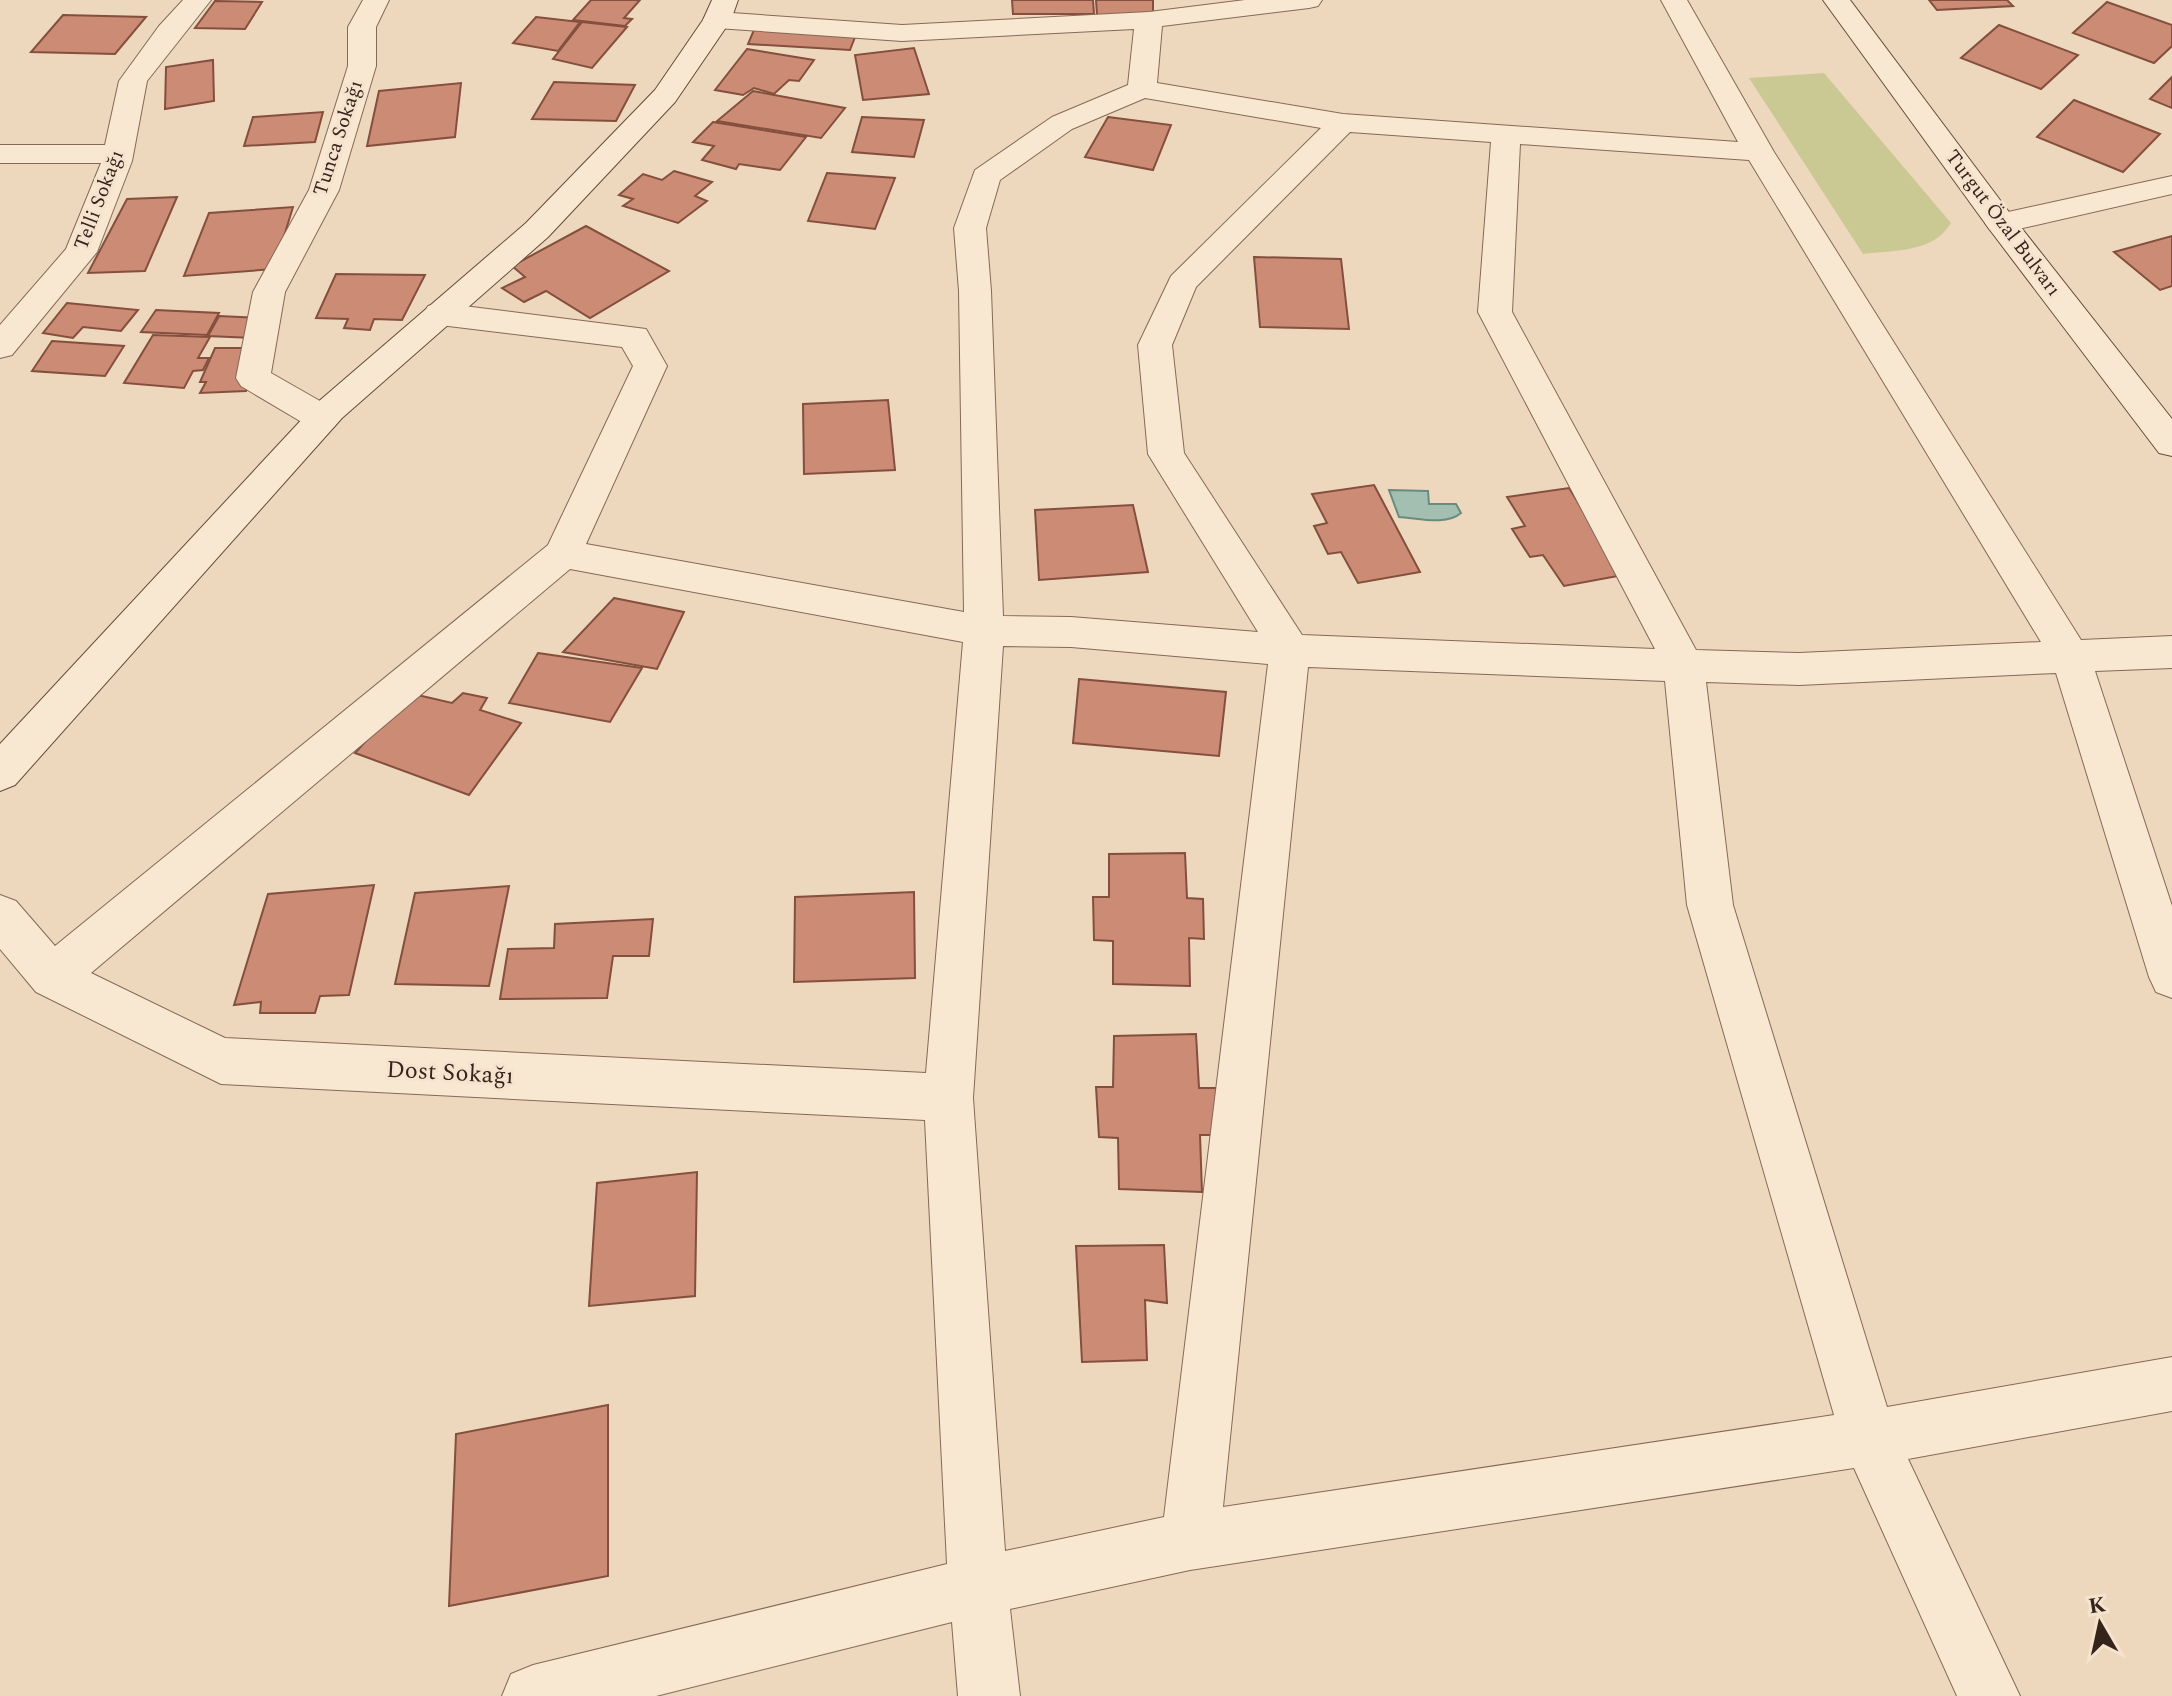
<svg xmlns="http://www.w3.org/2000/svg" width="2172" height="1696" viewBox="0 0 2172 1696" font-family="Spectral,serif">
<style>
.green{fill:#cbc993}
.water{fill:#a2bfb2;stroke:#698c7e;stroke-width:2}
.building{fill:#cb8b74;stroke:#844f3d;stroke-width:2}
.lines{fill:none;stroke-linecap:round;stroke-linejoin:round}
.street-casing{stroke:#856957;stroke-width:2}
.secondary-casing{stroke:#674a3b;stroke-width:2}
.street{fill:#f8e7d1;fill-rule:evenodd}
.secondary{fill:#f8e7d1;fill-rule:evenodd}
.labels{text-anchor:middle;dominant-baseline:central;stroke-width:6;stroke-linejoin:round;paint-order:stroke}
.far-street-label{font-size:20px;fill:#35241c;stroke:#f5e3ce}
.street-label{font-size:24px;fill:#35241c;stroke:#f5e3ce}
</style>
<rect width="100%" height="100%" fill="#edd8be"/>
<path class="green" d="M 1824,73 L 1951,223 C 1933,253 1895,250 1863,254 L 1749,78 Z"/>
<path class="water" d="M 1389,490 L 1428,491 L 1429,504 L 1456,504 L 1461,513 C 1446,526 1418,518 1399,517 Z"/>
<g class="building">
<polygon points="591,0 640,0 624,18 632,19 625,26 573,20"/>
<polygon points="1012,0 1093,0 1094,14 1013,14"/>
<polygon points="1096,0 1153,0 1153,16 1097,15"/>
<polygon points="1929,0 2007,0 2013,6 1937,10"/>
<polygon points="215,1 262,2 245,29 195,28"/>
<polygon points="2107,2 2172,25 2172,46 2154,63 2073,33"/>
<polygon points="63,15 146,17 115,54 31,52"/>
<polygon points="536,17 580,22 558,51 513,43"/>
<polygon points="582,22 627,27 592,68 553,59"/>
<polygon points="756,25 857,32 850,50 748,44"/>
<polygon points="1999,25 2078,55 2041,89 1961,58"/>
<polygon points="914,48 929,94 863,100 855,55"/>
<polygon points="747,49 814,60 799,81 789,80 774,94 754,88 743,95 715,90"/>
<polygon points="213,60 214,101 165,109 166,67"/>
<polygon points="2172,77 2172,108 2150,99"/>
<polygon points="554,82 635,85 616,121 532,119"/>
<polygon points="461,83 455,137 367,146 379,91"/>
<polygon points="753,91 845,108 821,138 717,121"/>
<polygon points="2074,100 2160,134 2123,172 2037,137"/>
<polygon points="323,112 315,142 244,146 253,117"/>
<polygon points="862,117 924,120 914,157 852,152"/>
<polygon points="1108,117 1171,125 1153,170 1085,157"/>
<polygon points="713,122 806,137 780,170 739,164 736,169 702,160 714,146 693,142"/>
<polygon points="674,171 712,182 695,196 707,201 678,223 623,206 633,199 619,195 643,174 662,180"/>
<polygon points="827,173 895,178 875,229 808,221"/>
<polygon points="177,197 145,271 88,273 127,199"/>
<polygon points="293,207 274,269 184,276 209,213"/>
<polygon points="586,226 669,271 590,318 546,291 524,302 502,288 525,277 512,266"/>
<polygon points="2172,236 2172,286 2160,290 2114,252"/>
<polygon points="1254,257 1341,259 1349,329 1260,327"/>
<polygon points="336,274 425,275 402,320 374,319 370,330 344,328 348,319 316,318"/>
<polygon points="67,303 138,310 121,331 83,327 73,338 43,333"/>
<polygon points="156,310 219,313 207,335 141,332"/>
<polygon points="219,316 262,318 253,338 208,336"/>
<polygon points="153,335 210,337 198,358 209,358 203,370 193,371 184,388 124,383"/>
<polygon points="52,341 124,346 105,376 32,371"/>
<polygon points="215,348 256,348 246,391 200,393 206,382 200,382"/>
<polygon points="888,400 895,470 804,474 803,404"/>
<polygon points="1374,485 1420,572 1358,583 1341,552 1328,554 1314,526 1327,523 1312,494"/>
<polygon points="1569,488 1623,575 1564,586 1543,555 1530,557 1512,529 1525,526 1507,497"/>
<polygon points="1133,505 1148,572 1039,580 1035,510"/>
<polygon points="614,598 684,612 657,669 563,652"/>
<polygon points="538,653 642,668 610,722 509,703"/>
<polygon points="1079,679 1226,692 1219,756 1073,743"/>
<polygon points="409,693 452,703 463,693 487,698 480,710 521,723 469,795 355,753"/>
<polygon points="1185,853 1187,898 1203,899 1204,939 1189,938 1190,986 1113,984 1113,941 1094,940 1093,897 1109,897 1109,854"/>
<polygon points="374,885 349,995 320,996 315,1013 260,1013 261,1002 234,1005 268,894"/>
<polygon points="509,886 489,986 395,984 415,893"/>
<polygon points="914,892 915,978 794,982 795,897"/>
<polygon points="653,919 649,956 613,956 607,998 500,999 508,949 554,948 555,924"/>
<polygon points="1196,1034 1199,1088 1216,1088 1218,1135 1200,1135 1202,1192 1119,1189 1118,1138 1099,1137 1096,1087 1113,1087 1114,1036"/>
<polygon points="697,1172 695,1296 589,1306 597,1183"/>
<polygon points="1164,1245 1167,1303 1145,1300 1147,1360 1082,1362 1076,1246"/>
<polygon points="608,1405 608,1576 449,1606 456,1434"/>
</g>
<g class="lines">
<defs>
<g id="street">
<polygon points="183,0 211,0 147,81 132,161 97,252 12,355 0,358 0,325 66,249 101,163 0,163 0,145 105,145 119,81 159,26"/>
<polygon points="363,0 389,0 376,27 376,66 339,190 285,292 271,373 334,409 340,418 334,427 322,430 310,427 241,386 236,378 253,292 309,190 348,66 348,27"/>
<path d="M 1245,0 L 1322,0 L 1318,6 L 1309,8 L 1162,26 L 1157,83 L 1343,114 L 1738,142 L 1661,0 L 1687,0 L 1774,152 L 2081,640 L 2172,636 L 2172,668 L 2095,671 L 2172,906 L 2172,998 L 2156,992 L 2149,977 L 2056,673 L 1799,685 L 1706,682 L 1733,905 L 1887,1407 L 2172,1357 L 2172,1411 L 1908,1459 L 2020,1696 L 1957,1696 L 1854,1468 L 1190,1570 L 1010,1609 L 1020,1696 L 958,1696 L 952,1622 L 656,1696 L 502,1696 L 511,1674 L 533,1665 L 947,1564 L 925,1120 L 221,1084 L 36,992 L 0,949 L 0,895 L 16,901 L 55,946 L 548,545 L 633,366 L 622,347 L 440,325 L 428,322 L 423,314 L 428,306 L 440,303 L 646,329 L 667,366 L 586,544 L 964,612 L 959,291 L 954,228 L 975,170 L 1052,117 L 1128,85 L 1134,29 L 902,41 L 717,28 L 707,26 L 703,20 L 707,14 L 717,12 L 902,25 L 1149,12 ZM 1145,98 L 1321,128 L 1171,276 L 1138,345 L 1148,454 L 1258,632 L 1071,617 L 1003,616 L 991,291 L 986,228 L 1000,180 L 1072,129 ZM 1350,132 L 1491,142 L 1478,312 L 1655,649 L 1302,635 L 1184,453 L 1172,345 L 1196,287 ZM 1520,144 L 1749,160 L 2041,642 L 1799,653 L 1696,650 L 1512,312 ZM 570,569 L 963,642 L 926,1073 L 225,1038 L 91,973 ZM 1003,646 L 1071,647 L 1268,664 L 1164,1517 L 1005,1551 L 973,1098 ZM 1308,667 L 1665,681 L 1687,905 L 1834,1415 L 1223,1507 Z"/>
<polygon points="2172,176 2172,194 2001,233 1990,230 1985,223 1990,216"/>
</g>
<g id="secondary">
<polygon points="712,0 738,0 731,20 675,102 548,237 342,418 15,785 0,791 0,744 318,402 526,223 655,90 703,20"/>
<polygon points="1823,0 1850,0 2012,216 2172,419 2172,456 2159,453 1990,230"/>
</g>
</defs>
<use href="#street" class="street-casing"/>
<use href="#secondary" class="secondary-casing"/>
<use href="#street" class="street"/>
<use href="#secondary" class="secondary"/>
</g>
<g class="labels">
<g class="far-street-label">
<text transform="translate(338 138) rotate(-72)">Tunca Sokağı</text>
<text transform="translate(99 200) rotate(-69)">Telli Sokağı</text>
<text transform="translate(2003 223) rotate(53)">Turgut Özal Bulvarı</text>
</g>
<g class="street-label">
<text transform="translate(450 1073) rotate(3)">Dost Sokağı</text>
</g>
</g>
<g transform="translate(2100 1624) rotate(351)" stroke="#f5e3ce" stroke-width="6" paint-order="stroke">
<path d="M0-6L14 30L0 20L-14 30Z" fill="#35241c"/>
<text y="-12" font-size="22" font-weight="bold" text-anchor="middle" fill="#35241c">K</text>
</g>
</svg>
